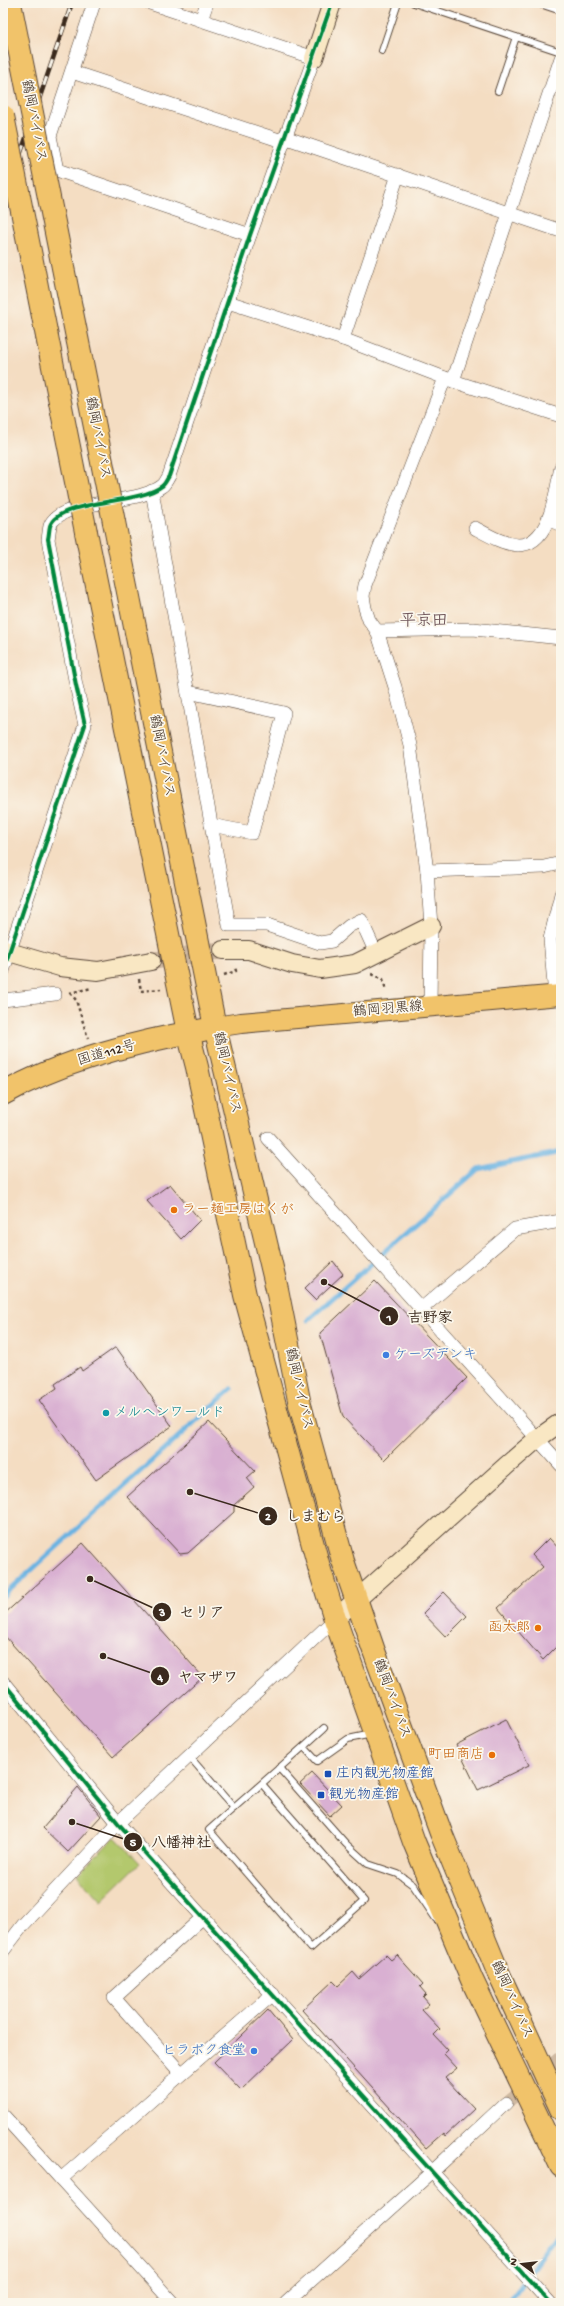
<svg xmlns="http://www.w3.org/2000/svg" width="564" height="2306" viewBox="0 0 564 2306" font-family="'Gochi Hand','Klee One',sans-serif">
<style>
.green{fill:#b3c86d;stroke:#777946}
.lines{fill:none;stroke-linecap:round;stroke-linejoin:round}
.stream{stroke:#6ab3e2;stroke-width:5}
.building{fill:#d9b0d2}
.street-tunnel{stroke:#cfb9a1;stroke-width:13;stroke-dasharray:13 6;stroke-linecap:butt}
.secondary-tunnel{stroke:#cfb9a1;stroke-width:18;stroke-dasharray:18 9;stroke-linecap:butt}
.lane-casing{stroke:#574537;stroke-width:8}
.street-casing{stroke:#574537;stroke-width:14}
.secondary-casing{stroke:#574537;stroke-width:20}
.primary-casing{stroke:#574537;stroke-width:22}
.highway-casing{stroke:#574537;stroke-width:24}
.path{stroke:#574537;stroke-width:2.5;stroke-dasharray:3 3;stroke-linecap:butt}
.lane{stroke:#fff;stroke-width:6}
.street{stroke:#fff;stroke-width:13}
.secondary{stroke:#f9e7c3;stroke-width:18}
.primary{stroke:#f1c36a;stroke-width:20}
.highway{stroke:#f1c36a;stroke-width:22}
.rail-casing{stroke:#3b2a1e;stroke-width:4.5}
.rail{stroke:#fbf7ec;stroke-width:3;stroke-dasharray:9;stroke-linecap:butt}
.highway-bridge-casing{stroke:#574537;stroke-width:24;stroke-linecap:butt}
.highway-bridge{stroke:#f1c36a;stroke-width:22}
.cycleway-casing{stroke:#fbf7ec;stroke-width:6}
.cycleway{stroke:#00873e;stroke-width:4}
.food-dot{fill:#e8710a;stroke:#fbf7ec;stroke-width:1.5}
.shop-dot{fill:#3f7fe0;stroke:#fbf7ec;stroke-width:1.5}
.culture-dot{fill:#0f9aa8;stroke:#fbf7ec;stroke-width:1.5}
.transit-dot{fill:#1a4fb4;stroke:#fbf7ec;stroke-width:1.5}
.labels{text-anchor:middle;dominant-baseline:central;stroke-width:3.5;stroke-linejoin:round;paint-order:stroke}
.street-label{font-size:14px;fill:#3b2a1e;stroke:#fbf7ec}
.food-label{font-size:14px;fill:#c56008;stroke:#fbf7ec;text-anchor:end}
.shop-label{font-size:14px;fill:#366cbe;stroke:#fbf7ec;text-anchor:start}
.culture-label{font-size:14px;fill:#0d838f;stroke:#fbf7ec;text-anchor:start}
.transit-label{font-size:14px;fill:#164399;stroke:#fbf7ec;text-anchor:start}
.quarter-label{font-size:16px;font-weight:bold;fill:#72595d;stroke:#fbf7ec}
.leader{fill:none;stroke:#3b2a1e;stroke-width:1.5}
.callout-dot{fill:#3b2a1e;stroke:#fbf7ec;stroke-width:1.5}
.mark-label{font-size:12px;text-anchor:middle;font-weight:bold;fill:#fff}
.callout-label{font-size:15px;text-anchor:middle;font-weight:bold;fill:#3b2a1e;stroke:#fbf7ec;stroke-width:3.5;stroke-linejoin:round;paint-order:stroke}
</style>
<rect width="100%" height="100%" fill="#fbf7ec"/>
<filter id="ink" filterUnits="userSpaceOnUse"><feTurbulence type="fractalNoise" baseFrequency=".025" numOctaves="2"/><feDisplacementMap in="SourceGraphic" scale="8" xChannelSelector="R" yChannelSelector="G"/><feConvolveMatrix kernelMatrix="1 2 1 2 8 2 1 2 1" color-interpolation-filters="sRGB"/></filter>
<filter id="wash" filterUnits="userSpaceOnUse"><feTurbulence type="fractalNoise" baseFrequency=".012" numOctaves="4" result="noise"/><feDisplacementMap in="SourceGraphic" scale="16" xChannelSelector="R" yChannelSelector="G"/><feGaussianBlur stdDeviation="0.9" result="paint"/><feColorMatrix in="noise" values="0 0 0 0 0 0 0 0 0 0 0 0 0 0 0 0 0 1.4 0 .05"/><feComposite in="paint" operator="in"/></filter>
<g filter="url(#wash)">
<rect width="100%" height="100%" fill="#f4ddc2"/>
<polygon class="green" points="115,1837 140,1863 101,1901 77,1875"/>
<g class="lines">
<g class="stream">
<polyline points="308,1320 478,1169 561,1152"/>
<polyline points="3,1596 231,1389"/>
<polyline points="508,2303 561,2228"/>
</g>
</g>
<g id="blocks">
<g class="building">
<polygon points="170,1184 200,1220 181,1239 147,1201"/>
<polygon points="333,1261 343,1274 315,1300 304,1289"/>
<polygon points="375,1281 467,1378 384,1460 343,1417 320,1333"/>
<polygon points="116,1347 172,1426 96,1480 39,1400 57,1388 55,1384 80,1367 82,1371"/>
<polygon points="209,1422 255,1471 247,1478 254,1487 234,1505 234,1512 188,1553 180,1554 127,1497"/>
<polygon points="549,1538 561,1551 561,1642 543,1660 498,1608 543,1567 532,1555"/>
<polygon points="83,1543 203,1677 113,1757 3,1634 3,1615"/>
<polygon points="444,1592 467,1616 446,1637 423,1613"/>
<polygon points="506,1719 529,1765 478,1790 456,1745"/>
<polygon points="312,1773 342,1805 330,1816 300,1784"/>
<polygon points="78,1787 101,1816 68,1852 43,1828"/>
<polygon points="386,1955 391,1960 397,1955 423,1984 420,1987 426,1994 423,1997 429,2004 422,2010 440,2029 434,2035 448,2050 444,2054 457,2068 445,2078 474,2109 445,2136 443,2133 426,2148 302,2010 333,1981 338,1986 353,1972 359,1979"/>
<polygon points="268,2010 293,2040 241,2090 214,2062"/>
</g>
</g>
</g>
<g filter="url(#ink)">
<use href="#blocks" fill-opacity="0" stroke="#574537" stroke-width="1"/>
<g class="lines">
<polyline class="street-tunnel" points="506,2103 561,2057"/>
<polyline class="secondary-tunnel" points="151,961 223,950"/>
<defs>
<g id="lane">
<polyline points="414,3 561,52"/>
<polyline points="537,3 561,11"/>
<polyline points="382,51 398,3"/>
<polyline points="498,91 516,37"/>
<polyline points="304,1747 317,1761 348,1739 372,1734"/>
<polyline points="189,1756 234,1808"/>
<polyline points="279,1768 346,1844 368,1864 398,1874 413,1885 436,1919"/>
<path d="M 262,1784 L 364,1901 L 311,1948 L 209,1830 C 247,1796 286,1763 324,1728"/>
</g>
<g id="street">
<polyline points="94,3 50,136 57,170 250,235"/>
<polyline points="201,20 207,3"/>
<polyline points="72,72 282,141"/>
<polyline points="284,137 561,231"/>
<polyline points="228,302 343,339 453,381 561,416"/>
<polyline points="343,339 398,175"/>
<polyline points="453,381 561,58"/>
<polyline points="152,491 229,925 267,925 320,943 332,941 349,926 361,920 376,953"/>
<polyline points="550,520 561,525"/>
<path d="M 475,528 C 488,535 503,544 518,545 C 551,545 556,490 561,467"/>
<polyline points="377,631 473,629 561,638"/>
<polyline points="188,692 284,713 252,833 211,825"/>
<polyline points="427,871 544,867 561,863"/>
<path d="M 3,971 L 85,725 L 76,685 L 48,539 C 49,535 49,530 50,526 C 59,499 138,505 162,486 C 165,484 167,479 169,476 L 250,235 L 314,58 L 150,3"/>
<polyline points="555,996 550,939 561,894"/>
<polyline points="3,1000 55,994"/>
<polyline points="430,1007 431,926 427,871 410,745 395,687 377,631 369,620 365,608 363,596 365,585 445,378"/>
<polyline points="268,1138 561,1465"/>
<polyline points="420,1310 515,1229 561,1221"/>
<polyline points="3,1682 118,1823 550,2303"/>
<polyline points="3,1951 23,1925 118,1823 335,1619"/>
<polyline points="181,2073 114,1998 203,1917"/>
<polyline points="3,2115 173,2303"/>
<polyline points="61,2179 273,1994"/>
<polyline points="286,2303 433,2171 506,2103"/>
</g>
<g id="secondary">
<polyline points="314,58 332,3"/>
<polyline points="3,948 9,952 60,967 98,971 151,961"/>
<polyline points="223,950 249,950 292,964 320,969 355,964 431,926"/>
<polyline points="335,1619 506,1466 537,1439 561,1422"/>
</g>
<polyline id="primary" points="215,1027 241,1023 561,995"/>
<g id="highway">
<polyline points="114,522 215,1027 277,1289 300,1405 343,1561 374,1651 441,1833 498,1972 561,2109"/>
<polyline points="86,532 188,1032 197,1067 245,1295 319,1567 335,1619 414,1842 472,1980 561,2166"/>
<path d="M 3,1094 C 63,1060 135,1042 203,1030"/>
</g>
</defs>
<use href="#lane" class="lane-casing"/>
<use href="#street" class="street-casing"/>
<use href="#secondary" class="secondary-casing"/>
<use href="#primary" class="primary-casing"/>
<use href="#highway" class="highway-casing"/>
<g class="path">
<polyline points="372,974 383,979 386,990"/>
<polyline points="224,975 236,971 235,967"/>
<polyline points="139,979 141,991 161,989"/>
<polyline points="69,993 92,988"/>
<polyline points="70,993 76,1000 88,1038"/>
</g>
<use href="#lane" class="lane"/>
<use href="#street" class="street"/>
<use href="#secondary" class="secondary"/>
<use href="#primary" class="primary"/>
<use href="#highway" class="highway"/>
<defs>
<polyline id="rail" points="3,205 72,3"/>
</defs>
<use href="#rail" class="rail-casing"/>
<use href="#rail" class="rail"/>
<defs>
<g id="highway-bridge">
<polyline points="10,3 114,522"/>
<polyline points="3,116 86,532"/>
</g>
</defs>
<use href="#highway-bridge" class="highway-bridge-casing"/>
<use href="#highway-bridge" class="highway-bridge"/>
<defs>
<g id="cycleway">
<path d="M 3,971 L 85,725 L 76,685 L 48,539 C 49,535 49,530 50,526 C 59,499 138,505 162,486 C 165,484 167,479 169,476 L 250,235 L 332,3"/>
<polyline points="3,1682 118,1823 550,2303"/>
</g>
</defs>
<use href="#cycleway" class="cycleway-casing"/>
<use href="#cycleway" class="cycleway"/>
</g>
</g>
<g class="food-dot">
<circle cx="174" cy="1210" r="4"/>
<circle cx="538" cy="1628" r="4"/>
<circle cx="492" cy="1755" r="4"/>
</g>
<g class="shop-dot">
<circle cx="386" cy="1355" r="4"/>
<circle cx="254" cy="2051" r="4"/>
</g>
<circle class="culture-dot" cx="106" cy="1413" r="4"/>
<g class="transit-dot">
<rect x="324" y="1770" width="8" height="8" rx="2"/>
<rect x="317" y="1791" width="8" height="8" rx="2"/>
</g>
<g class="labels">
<g class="street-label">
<text transform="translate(33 121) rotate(79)">鶴岡バイパス</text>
<text transform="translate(97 438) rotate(79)">鶴岡バイパス</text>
<text transform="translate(161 756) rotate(79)">鶴岡バイパス</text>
<text transform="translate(388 1010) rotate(-5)">鶴岡羽黒線</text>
<text transform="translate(107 1054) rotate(-16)">国道112号</text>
<text transform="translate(226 1073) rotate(77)">鶴岡バイパス</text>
<text transform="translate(298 1389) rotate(77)">鶴岡バイパス</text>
<text transform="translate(391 1699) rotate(70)">鶴岡バイパス</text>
<text transform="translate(511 2000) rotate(66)">鶴岡バイパス</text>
</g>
<g class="food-label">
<text x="182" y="1210" text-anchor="start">ラー麺工房はくが</text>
<text x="530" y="1628">函太郎</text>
<text x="484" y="1755">町田商店</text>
</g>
<g class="shop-label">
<text x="394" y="1355">ケーズデンキ</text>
<text x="246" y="2051" text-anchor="end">ヒラボク食堂</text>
</g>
<g class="culture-label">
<text x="114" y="1413">メルヘンワールド</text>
</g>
<g class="transit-label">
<text x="336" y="1774">庄内観光物産館</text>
<text x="329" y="1795">観光物産館</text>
</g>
<g class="quarter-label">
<text x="424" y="622">平京田</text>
</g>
</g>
<path class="leader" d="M324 1282L389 1316M190 1492L268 1516M90 1579L162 1612M103 1656L160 1676M72 1822L133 1842"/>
<g class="callout-dot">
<circle cx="324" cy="1282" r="4"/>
<circle cx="190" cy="1492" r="4"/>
<circle cx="90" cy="1579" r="4"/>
<circle cx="103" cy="1656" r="4"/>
<circle cx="72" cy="1822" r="4"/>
<circle cx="389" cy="1316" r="10"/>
<circle cx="268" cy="1516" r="10"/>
<circle cx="162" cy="1612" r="10"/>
<circle cx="160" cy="1676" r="10"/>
<circle cx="133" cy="1842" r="10"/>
</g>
<g class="mark-label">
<text x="389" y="1321">1</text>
<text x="268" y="1520">2</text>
<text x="162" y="1616">3</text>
<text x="160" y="1681">4</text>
<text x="133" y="1846">5</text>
</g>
<g class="callout-label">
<text x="430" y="1322">吉野家</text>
<text x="316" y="1521">しまむら</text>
<text x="202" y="1617">セリア</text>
<text x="208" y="1682">ヤマザワ</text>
<text x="181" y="1847">八幡神社</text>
</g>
<rect width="564" height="2306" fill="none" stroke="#fbf7ec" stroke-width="16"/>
<g transform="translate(522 2264) rotate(285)" stroke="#fbf7ec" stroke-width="3" paint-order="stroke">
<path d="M0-3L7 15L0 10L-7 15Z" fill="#3b2a1e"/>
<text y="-6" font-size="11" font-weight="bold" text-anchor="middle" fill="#3b2a1e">N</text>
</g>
</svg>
